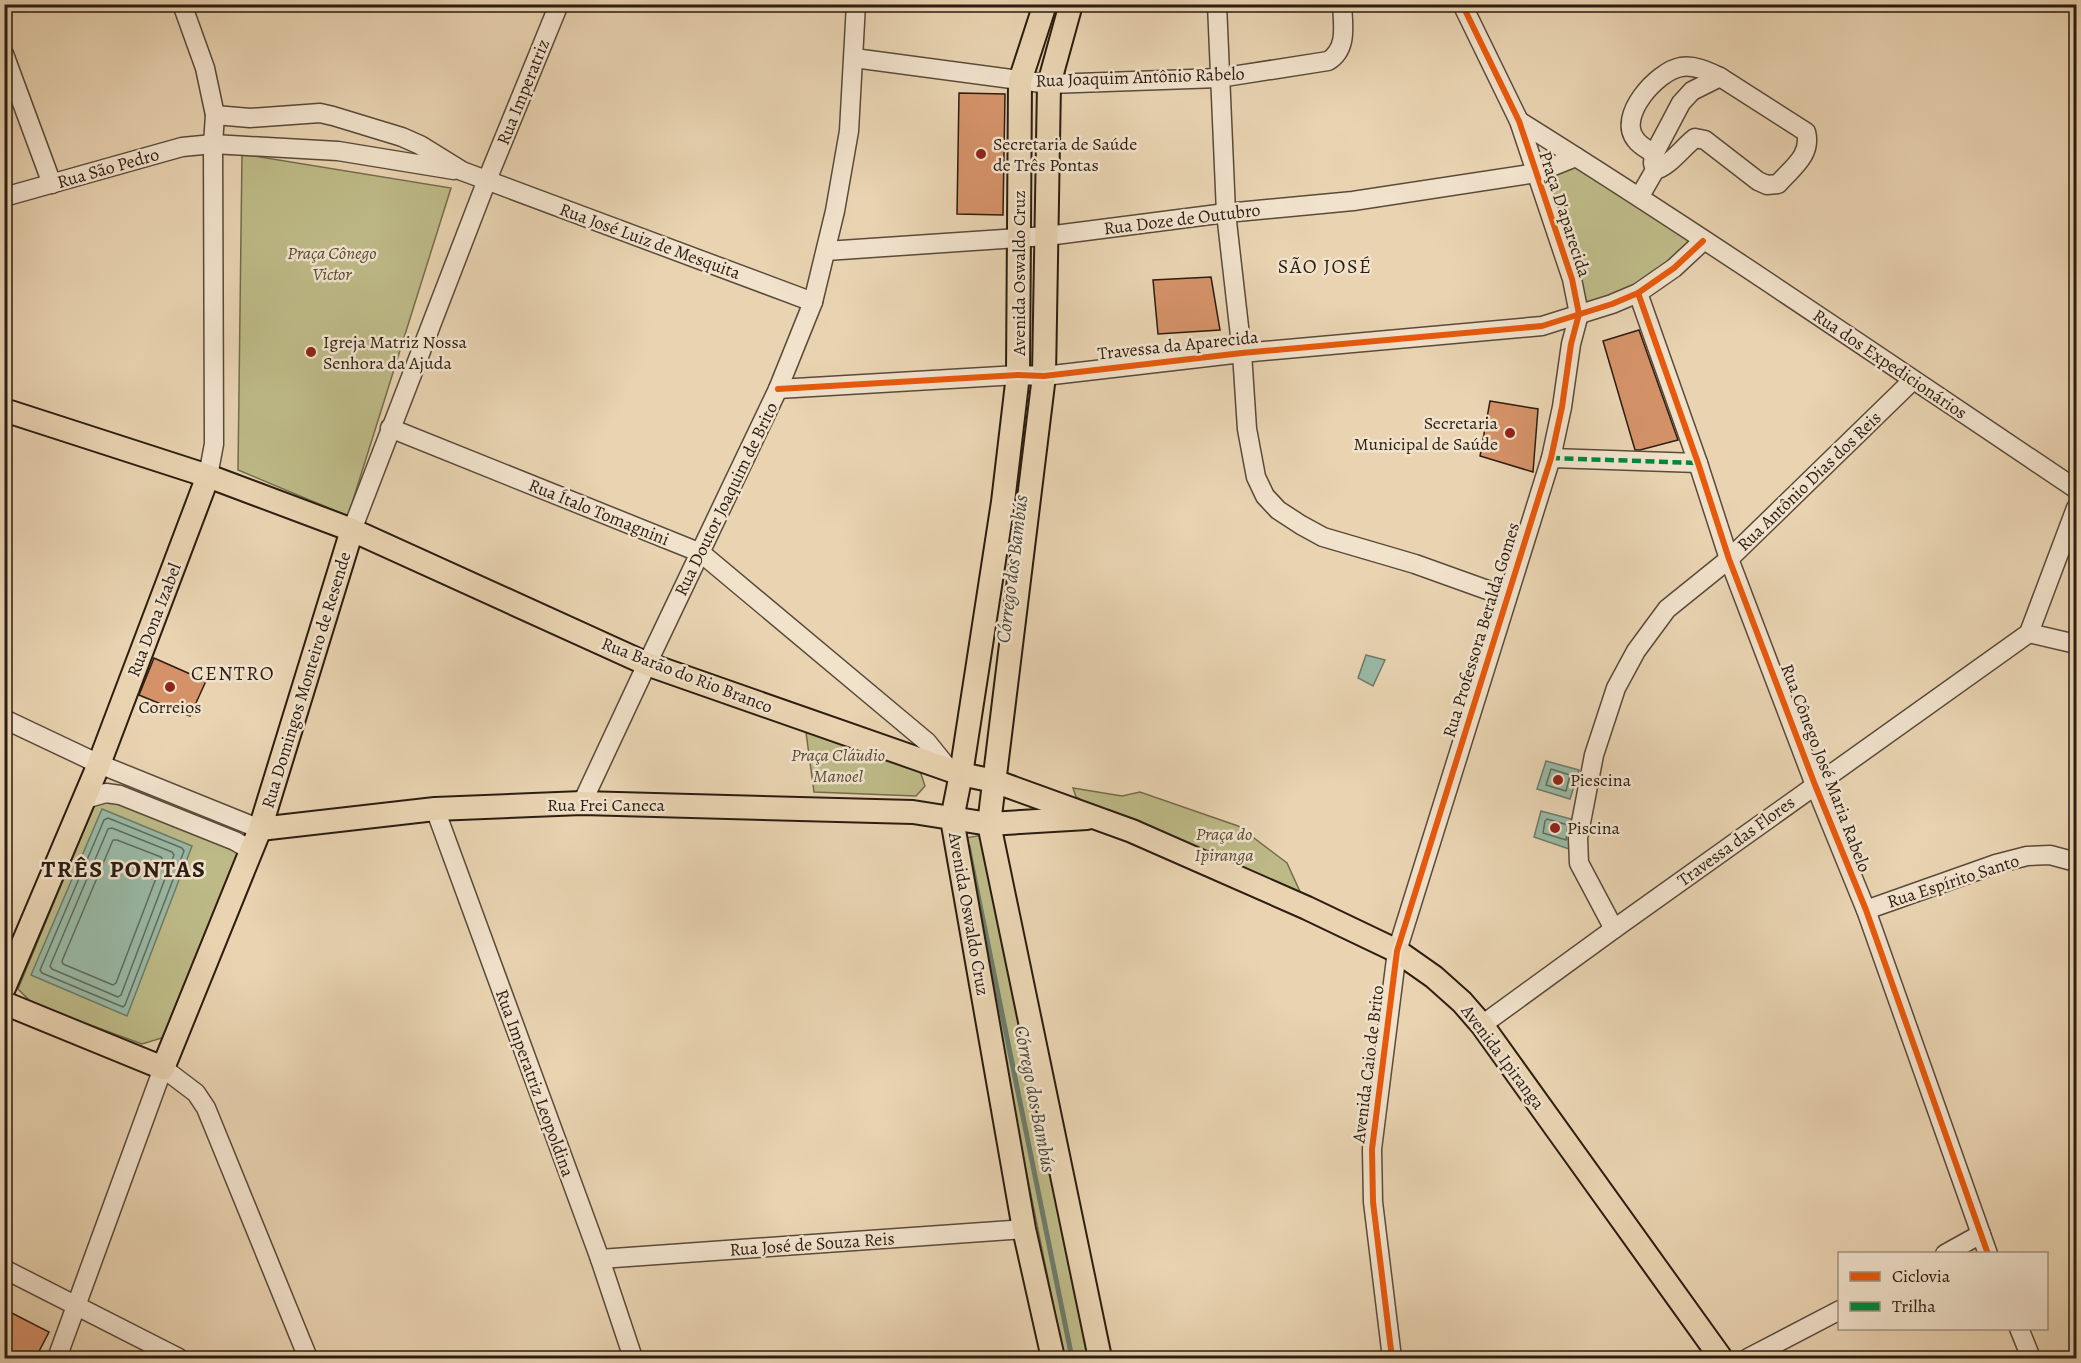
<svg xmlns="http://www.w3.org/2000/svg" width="2081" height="1363" viewBox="0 0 2081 1363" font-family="Alegreya,serif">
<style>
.green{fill:#bdba87;stroke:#746c4c;stroke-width:1.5}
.water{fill:#99b9a6;stroke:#6d7b6a;stroke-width:1.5}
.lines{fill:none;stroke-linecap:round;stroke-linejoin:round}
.shore{stroke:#626b5c;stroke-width:1.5}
.stream{stroke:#6d7b6a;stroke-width:5}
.building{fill:#d59268;stroke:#2b1d11;stroke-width:1.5}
.minor-casing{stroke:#5a4a39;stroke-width:21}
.major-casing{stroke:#2b1d11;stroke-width:26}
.minor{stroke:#f1e2cc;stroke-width:18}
.major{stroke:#e9d3b1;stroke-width:22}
.quiet{stroke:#00873e;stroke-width:4.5;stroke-dasharray:9 4.5;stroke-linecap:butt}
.cycleway-casing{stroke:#f1e2cc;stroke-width:10}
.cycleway{stroke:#e8590c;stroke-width:6}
.poi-dot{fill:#8f2418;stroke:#f1e2cc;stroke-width:2}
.labels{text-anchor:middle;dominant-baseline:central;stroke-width:5;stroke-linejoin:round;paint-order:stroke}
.street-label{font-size:18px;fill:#2b1d11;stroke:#f1e2cc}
.poi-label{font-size:18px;fill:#2b1d11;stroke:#f1e2cc;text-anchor:start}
.park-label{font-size:18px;font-style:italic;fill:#574c34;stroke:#f1e2cc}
.neighbourhood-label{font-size:20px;letter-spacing:1.5px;fill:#2b1d11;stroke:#f1e2cc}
.water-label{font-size:20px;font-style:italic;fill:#4c4c3e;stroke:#f1e2cc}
.district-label{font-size:24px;font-weight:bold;letter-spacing:1.5px;fill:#2b1d11;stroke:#f1e2cc}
</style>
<rect width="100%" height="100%" fill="#e9d3b1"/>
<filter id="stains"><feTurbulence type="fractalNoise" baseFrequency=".00333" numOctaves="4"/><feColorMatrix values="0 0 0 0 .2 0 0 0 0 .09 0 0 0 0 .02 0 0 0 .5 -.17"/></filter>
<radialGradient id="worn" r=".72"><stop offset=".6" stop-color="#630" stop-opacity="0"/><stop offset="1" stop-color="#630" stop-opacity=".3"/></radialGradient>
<g class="green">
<polygon points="242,154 451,188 348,516 238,470"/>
<polygon points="1575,164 1691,241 1672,263 1635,288 1584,306 1545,178"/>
<polygon points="805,725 918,765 925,786 916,796 814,792"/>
<polygon points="1073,788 1122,796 1140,792 1238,826 1287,863 1307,907 1095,808 1076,797"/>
<polygon points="115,797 232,844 243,858 162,1038 142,1044 33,1004 18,989 95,803"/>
<polygon points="983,835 1088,1358 1064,1358 959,839"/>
</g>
<g class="water">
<polygon points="1366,655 1385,660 1373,686 1358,678"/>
<polygon points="1546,761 1579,770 1570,799 1537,789"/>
<polygon points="102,809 192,846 127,1016 31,975"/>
<polygon points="1541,811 1575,820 1572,850 1534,837"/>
</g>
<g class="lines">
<g class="shore">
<polygon points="1551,769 1570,775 1566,791 1546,785"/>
<polygon points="108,818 182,848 184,851 125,1005 123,1007 42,973 40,970 104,820"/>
<polygon points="1547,819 1568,825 1566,840 1543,833 1545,821"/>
<polygon points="112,828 172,852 174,855 121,995 118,997 52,969 50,966 108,829"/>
<polygon points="113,840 117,840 161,857 163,860 116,983 113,985 63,964 62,961"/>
</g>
<polyline class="stream" points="968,846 1072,1358"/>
</g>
<g class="building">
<polygon points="959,93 1005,94 1003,215 957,214"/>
<polygon points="1211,277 1220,330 1158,334 1153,280"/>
<polygon points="1639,330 1678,440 1640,450 1635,450 1603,341"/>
<polygon points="1490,401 1538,409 1533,472 1480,456"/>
<polygon points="154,658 206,681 190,716 139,695"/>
<polygon points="4,1309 49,1332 35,1359 4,1359"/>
</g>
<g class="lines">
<defs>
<g id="minor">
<polyline points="182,4 205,68 215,115 213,144 214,444 208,476"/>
<polyline points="1217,4 1226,213 1242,353 1247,429 1256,477 1265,496 1278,510 1301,525 1323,537 1415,564 1507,597"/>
<polyline points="4,54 52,184"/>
<path d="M 854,58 L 1049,84 L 1219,78 L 1328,61 C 1348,49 1343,25 1342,4"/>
<polyline points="215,115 250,118 320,113 333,116 402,137 420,145 462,171 813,302"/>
<path d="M 1519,121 C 1708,239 1891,365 2076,489"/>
<path d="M 1654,154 C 1649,150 1640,146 1636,140 C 1616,117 1657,71 1681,67 C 1695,65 1707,71 1720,77"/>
<path d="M 1640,196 L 1655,170 L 1653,163 L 1654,154 L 1681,103 L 1692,91 L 1720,77 L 1806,132 C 1812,155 1792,168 1778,184 L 1767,185 L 1758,181 L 1705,140 L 1695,138 C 1683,147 1669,167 1655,170"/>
<polyline points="4,197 182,147 213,144 338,151 454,170"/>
<polyline points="826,251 1047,236 1226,213 1353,201 1536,173 1576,157"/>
<polyline points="1638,293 1698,463 1729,559 1815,785 1866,910 1988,1254"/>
<polyline points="778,389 1018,375 1044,376 1242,353 1542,326 1612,304 1638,293 1674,268 1703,241"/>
<polyline points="390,428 701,553 927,742 948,768"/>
<polyline points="1551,458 1698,463"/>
<polyline points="352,530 487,180 559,4"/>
<polyline points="2029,633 2076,644"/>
<polyline points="4,719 99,764 260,829"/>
<polyline points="85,799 106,793 120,795 235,841 252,851"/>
<polyline points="582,803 647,664 778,389 813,302 835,211 849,131 856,4"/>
<polyline points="435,809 600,1259 633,1358"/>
<polyline points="1866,910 1996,864 2027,856 2050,855 2076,862"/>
<polyline points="1614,929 1579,863 1578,838 1594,755 1616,688 1636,651 1667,609 1729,559 1913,380"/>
<polyline points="1482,1025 1614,929 2029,633 2076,508"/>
<polyline points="1945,1254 1981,1234"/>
<polyline points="600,1259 1024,1229"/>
<polyline points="4,1269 179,1358"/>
<polyline points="2019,1328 2031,1358"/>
<polyline points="57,1358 163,1068 196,1093 206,1108 308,1358"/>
<polyline points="1392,1358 1373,1202 1372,1149 1397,951 1551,458 1562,407 1571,344 1579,314 1572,279 1519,121 1462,4"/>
<polyline points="1748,1358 1840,1310"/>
</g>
<g id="major">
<polyline points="1045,4 1020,81 1018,375 1003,502 961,774 952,819 1024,1229 1053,1358"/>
<polyline points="1071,4 1049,84 1044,376 989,824 1100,1358"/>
<polyline points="4,410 208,476 352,530 647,664 961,774 994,781 1132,831 1307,908 1397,951 1434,977 1462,1002 1482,1025 1721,1358"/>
<polyline points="260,829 435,809 582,803 913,812 989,824 1087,818"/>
<polyline points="4,988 99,764 208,476"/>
<polyline points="4,1003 163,1068 260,829 352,530"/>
</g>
</defs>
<use href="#minor" class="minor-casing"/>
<use href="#major" class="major-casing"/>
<use href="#minor" class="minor"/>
<use href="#major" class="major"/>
<polyline class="quiet" points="1551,458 1698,463"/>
<defs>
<g id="cycleway">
<polyline points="1638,293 1698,463 1729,559 1815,785 1866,910 1988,1254"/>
<polyline points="778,389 1018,375 1044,376 1242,353 1542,326 1612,304 1638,293 1674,268 1703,241"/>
<polyline points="1392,1358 1373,1202 1372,1149 1397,951 1551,458 1562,407 1571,344 1579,314 1572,279 1519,121 1462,4"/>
</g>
</defs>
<use href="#cycleway" class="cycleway-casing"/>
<use href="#cycleway" class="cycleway"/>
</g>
<g class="poi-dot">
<circle cx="981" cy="154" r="6"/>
<circle cx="311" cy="352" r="6"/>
<circle cx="1510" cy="433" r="6"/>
<circle cx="170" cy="687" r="6"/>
<circle cx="1558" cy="780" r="6"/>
<circle cx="1555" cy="828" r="6"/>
</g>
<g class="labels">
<g class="street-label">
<text transform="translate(1140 77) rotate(-2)">Rua Joaquim Antônio Rabelo</text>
<text transform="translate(523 92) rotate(-68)">Rua Imperatriz</text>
<text transform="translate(108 168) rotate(-16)">Rua São Pedro</text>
<text transform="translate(1565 214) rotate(72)">Praça D'aparecida</text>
<text transform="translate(1182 219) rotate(-7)">Rua Doze de Outubro</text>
<text transform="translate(650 241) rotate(20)">Rua José Luiz de Mesquita</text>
<text transform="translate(1019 273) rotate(-90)">Avenida Oswaldo Cruz</text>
<text transform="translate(1178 345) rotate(-6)">Travessa da Aparecida</text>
<text transform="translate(1890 364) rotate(34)">Rua dos Expedicionários</text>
<text transform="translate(1809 481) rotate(-44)">Rua Antônio Dias dos Reis</text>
<text transform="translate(726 499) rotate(-64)">Rua Doutor Joaquim de Brito</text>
<text transform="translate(599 512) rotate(22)">Rua Ítalo Tomagnini</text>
<text transform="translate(154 620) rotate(-69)">Rua Dona Izabel</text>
<text transform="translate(1481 630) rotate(-73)">Rua Professora Beralda Gomes</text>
<text transform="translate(687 675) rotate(21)">Rua Barão do Rio Branco</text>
<text transform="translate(306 680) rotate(-73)">Rua Domingos Monteiro de Resende</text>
<text transform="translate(1826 768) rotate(69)">Rua Cônego José Maria Rabelo</text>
<text x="606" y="805">Rua Frei Caneca</text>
<text transform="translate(1736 841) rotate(-36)">Travessa das Flores</text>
<text transform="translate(1953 881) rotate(-18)">Rua Espírito Santo</text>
<text transform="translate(969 914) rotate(80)">Avenida Oswaldo Cruz</text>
<text transform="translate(1503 1057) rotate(53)">Avenida Ipiranga</text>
<text transform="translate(1368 1064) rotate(-83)">Avenida Caio de Brito</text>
<text transform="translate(535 1083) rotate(70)">Rua Imperatriz Leopoldina</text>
<text transform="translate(812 1244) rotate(-4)">Rua José de Souza Reis</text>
</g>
<g class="poi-label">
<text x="993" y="144">Secretaria de Saúde<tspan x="993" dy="21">de Três Pontas</tspan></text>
<text x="323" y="342">Igreja Matriz Nossa<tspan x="323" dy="21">Senhora da Ajuda</tspan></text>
<text x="1498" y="423" text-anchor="end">Secretaria<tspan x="1498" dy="21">Municipal de Saúde</tspan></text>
<text x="170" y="707" text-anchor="middle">Correios</text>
<text x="1570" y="780">Piescina</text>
<text x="1567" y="828">Piscina</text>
</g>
<g class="park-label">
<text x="332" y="253">Praça Cônego<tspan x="332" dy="21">Victor</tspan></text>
<text x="838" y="755">Praça Cláudio<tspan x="838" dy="21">Manoel</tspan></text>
<text x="1224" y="834">Praça do<tspan x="1224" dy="21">Ipiranga</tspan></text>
</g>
<g class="neighbourhood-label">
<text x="1325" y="266">SÃO JOSÉ</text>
<text x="233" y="673">CENTRO</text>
</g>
<g class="water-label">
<text transform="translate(1012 569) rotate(-83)">Córrego dos Bambús</text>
<text transform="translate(1035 1099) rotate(79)">Córrego dos Bambús</text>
</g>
<g class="district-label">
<text x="124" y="869">TRÊS PONTAS</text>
</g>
</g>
<rect width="2081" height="1363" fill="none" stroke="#e9d3b1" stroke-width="24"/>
<rect x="6" y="6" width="2069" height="1351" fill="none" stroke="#2b1d11" stroke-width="3"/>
<rect x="12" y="12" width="2057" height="1339" fill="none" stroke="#2b1d11" stroke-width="1.5"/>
<rect x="1838" y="1252" width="210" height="78" fill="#f1e2cc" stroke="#a29381" stroke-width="1.5"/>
<rect x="1850" y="1272" width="30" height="9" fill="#e8590c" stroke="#a29381" stroke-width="1.5"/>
<text x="1892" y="1282" font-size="18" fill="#2b1d11">Ciclovia</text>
<rect x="1850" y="1302" width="30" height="9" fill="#00873e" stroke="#a29381" stroke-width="1.5"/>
<text x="1892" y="1312" font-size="18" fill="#2b1d11">Trilha</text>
<rect width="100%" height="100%" filter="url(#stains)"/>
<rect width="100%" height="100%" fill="url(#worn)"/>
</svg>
